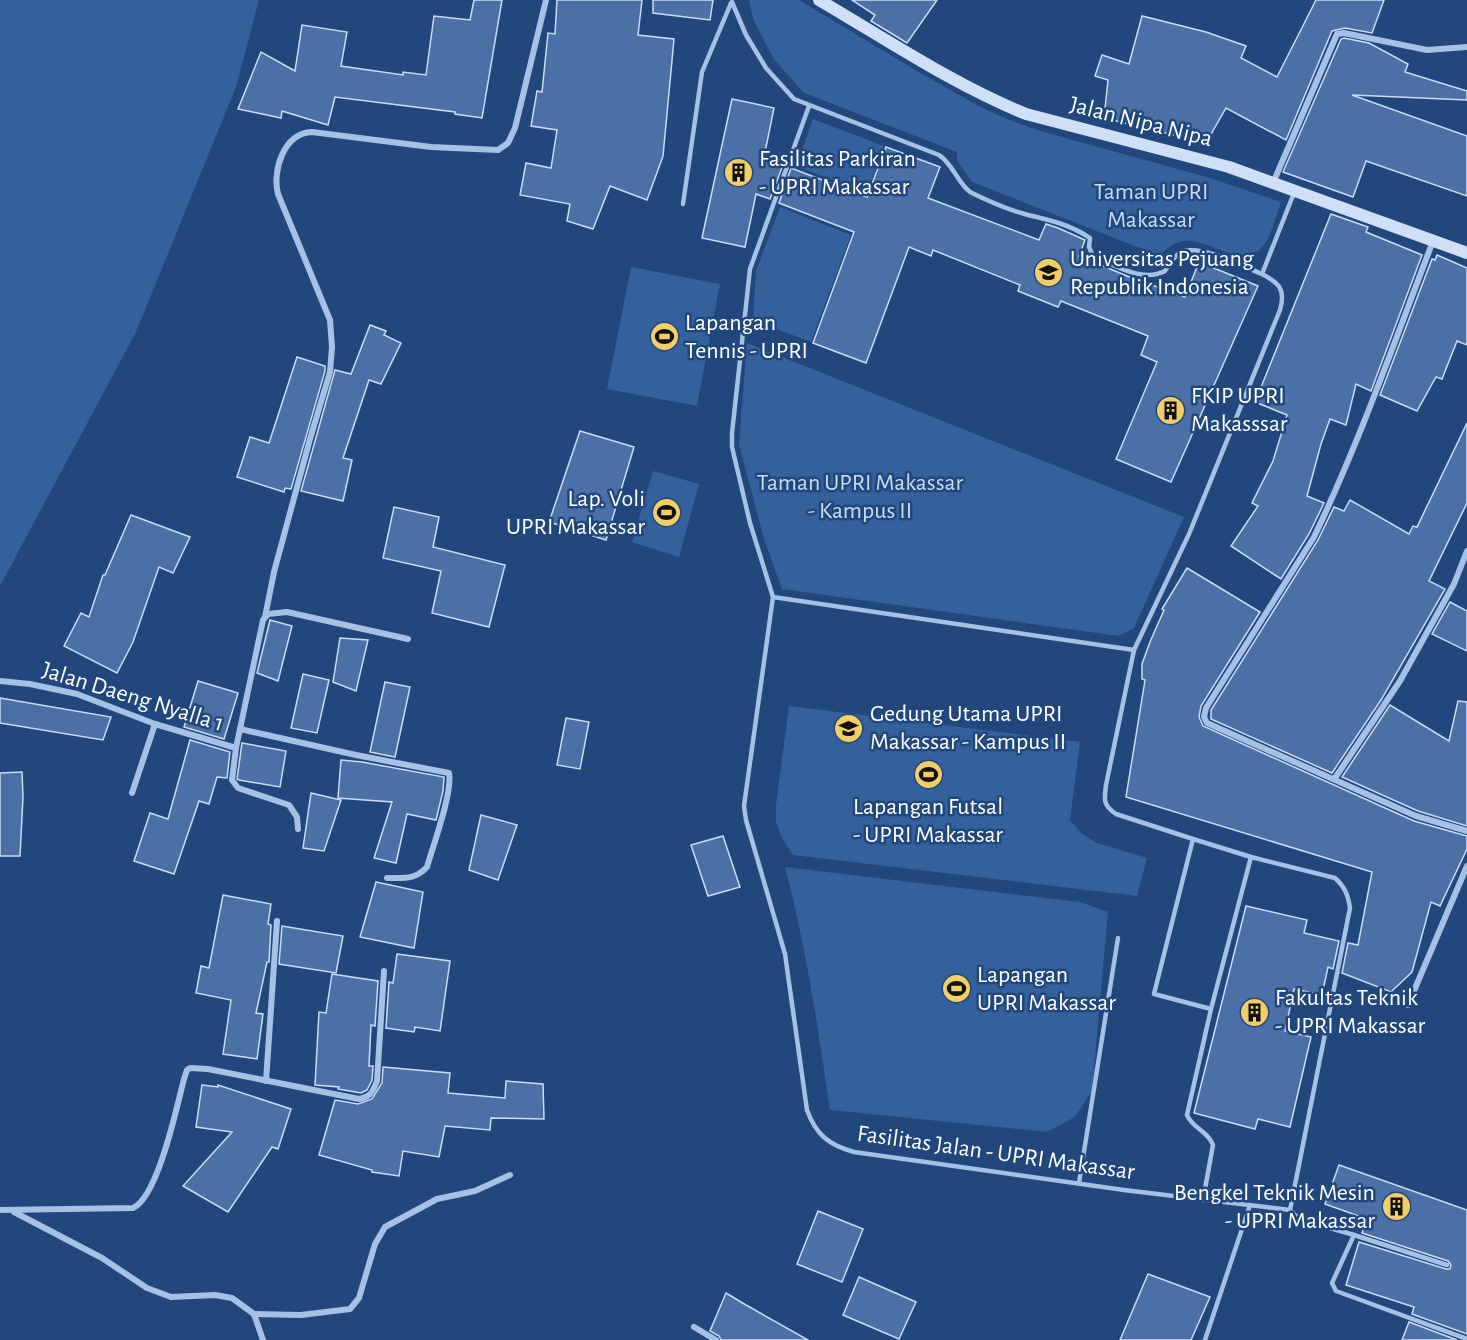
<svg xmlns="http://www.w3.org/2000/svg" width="1467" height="1340" viewBox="0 0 1467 1340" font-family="'Alegreya Sans',sans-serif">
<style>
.green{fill:#34609b}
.building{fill:#4a70a6;stroke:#c9dcf5;stroke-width:1.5}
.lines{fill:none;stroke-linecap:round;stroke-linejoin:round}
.lane{stroke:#a5c1e6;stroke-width:4.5}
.street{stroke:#a5c1e6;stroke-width:6}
.secondary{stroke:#cfdff5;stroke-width:12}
.labels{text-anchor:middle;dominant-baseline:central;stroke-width:5;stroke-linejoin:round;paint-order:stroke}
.street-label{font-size:24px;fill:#fff;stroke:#21477d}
.poi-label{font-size:24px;fill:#fff;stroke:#21477d;text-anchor:start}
.park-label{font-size:24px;fill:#c9dcf5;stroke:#21477d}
</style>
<rect width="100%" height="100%" fill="#21477d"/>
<g class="green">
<polygon points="0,0 259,0 236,87 136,332 0,586"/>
<path d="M 749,0 L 799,0 L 922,74 L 977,105 L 1007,119 L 1040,131 L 1207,177 L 1281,202 C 1276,216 1272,235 1263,246 C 1234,280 1195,212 1160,256 L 972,182 L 957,161 L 957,152 L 804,93 L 773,58 L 753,19 Z"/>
<polygon points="813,119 884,146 867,193 796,166"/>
<polygon points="780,207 851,235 811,342 753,320 756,271"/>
<polygon points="631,267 720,284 697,406 607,389"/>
<polygon points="747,343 1184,517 1134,628 1119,636 782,589 764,539 739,445"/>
<polygon points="653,471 699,484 679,557 632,542"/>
<polygon points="789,706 1080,742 1070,820 1082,834 1097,843 1147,858 1137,896 793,855 783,840 776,823 776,805"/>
<path d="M 785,867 L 1080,902 L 1108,912 L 1092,1091 L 1075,1117 L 1047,1132 L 830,1110 C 818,1028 806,947 785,867 Z"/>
</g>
<g class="building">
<polygon points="474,0 502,0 482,118 455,114 455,112 335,97 328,125 282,111 281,118 238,109 261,52 295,71 302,25 347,32 341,66 403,75 403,72 426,75 434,16 470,20"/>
<polygon points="557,0 642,0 638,35 674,39 663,156 647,200 610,186 593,229 567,221 570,204 520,195 526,163 551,168 557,130 531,126 537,91 542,92 548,33 555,34"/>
<polygon points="653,0 713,0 710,20 653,13"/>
<polygon points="852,0 937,0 907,43 871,21 875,15"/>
<polygon points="1316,0 1384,0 1372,33 1345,28 1332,31 1286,140 1226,108 1206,143 1104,118 1108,80 1095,76 1102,55 1129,64 1142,16 1206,32 1246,46 1241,58 1277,77"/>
<polygon points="1344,38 1369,43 1408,64 1405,72 1467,91 1467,100 1352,95 1467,136 1467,196 1366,161 1353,197 1283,172 1341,39"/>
<polygon points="732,99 774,108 764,157 783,165 770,199 756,194 745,247 702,238"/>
<polygon points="886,147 940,167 928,198 1039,240 1046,224 1058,228 1085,240 1079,256 1127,276 1185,297 1199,262 1258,286 1171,482 1116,459 1157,362 1141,355 1148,336 1061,301 1058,307 1018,291 1020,285 933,250 931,256 909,247 866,363 813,343 854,232 779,203 791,168 867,197"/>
<polygon points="1331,214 1368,227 1366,232 1422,255 1371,391 1356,384 1346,425 1330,419 1321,444 1307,496 1324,503 1309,534 1281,579 1231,546 1258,506 1252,503 1273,461 1287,415 1255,402"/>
<polygon points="1437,255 1467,268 1467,345 1457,341 1442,379 1436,377 1417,411 1380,395 1432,259 1435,260"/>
<polygon points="370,325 386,331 384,335 401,343 381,384 369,380 343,458 352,460 343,501 301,491 335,370 351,374"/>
<polygon points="297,357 325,366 325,371 291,489 285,488 284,492 237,477 250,437 269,443"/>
<polygon points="1467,423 1467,503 1429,581 1445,589 1381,700 1332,773 1211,719 1211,710 1318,540 1334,507 1344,511 1350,500 1409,534 1413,526 1417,527"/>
<polygon points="580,431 634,447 606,540 549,522"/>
<polygon points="394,507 439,517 433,547 505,565 489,627 432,613 441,571 383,558"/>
<polygon points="131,515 190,537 173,573 159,567 133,642 117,673 64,646 81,613 89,617 103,575 105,575"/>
<polygon points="1187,568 1260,612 1201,706 1199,717 1203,726 1414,821 1467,836 1467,849 1440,906 1431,902 1412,972 1391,992 1342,973 1348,943 1358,945 1372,872 1126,797 1145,680 1142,679 1142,664 1150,642 1164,610 1162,609"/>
<polygon points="1450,602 1467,611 1467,651 1432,634"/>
<polygon points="270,620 292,626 278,681 257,673"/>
<polygon points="340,638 368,640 356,691 333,682"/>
<polygon points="303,674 329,680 317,733 291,728"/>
<polygon points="198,681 238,693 224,739 184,727"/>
<polygon points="385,682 410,687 395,757 370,752"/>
<polygon points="0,698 111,717 103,740 0,723"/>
<polygon points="1458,701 1467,702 1467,826 1418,811 1342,777 1390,705 1449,741"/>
<polygon points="566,718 589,722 580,769 557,765"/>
<polygon points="190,740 230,752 227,778 217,777 209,804 199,801 174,874 134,861 150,813 168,819"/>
<polygon points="242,743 286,751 280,787 239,780 237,779"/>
<polygon points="341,760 362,762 444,777 443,791 436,820 407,814 396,863 374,858 392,802 338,798"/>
<polygon points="22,772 23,797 20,856 0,856 0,773"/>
<polygon points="311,793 341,800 324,851 303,848"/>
<polygon points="481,815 517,825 498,880 469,870"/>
<polygon points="723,836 740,887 708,896 691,845"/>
<polygon points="376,882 423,892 414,948 360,937"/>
<polygon points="223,895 271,904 268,924 271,925 269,962 267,962 256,1013 263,1014 257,1059 223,1054 231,1000 196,993 201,966 209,968"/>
<polygon points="1246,906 1307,920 1304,933 1339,941 1333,969 1328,967 1322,995 1294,989 1285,1031 1311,1037 1290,1127 1258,1119 1255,1129 1194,1113"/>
<polygon points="282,926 343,936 336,973 279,964"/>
<polygon points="397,954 450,961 440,1031 415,1027 414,1032 386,1028 389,982 393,983"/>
<polygon points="332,974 378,981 375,1026 371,1025 369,1066 373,1066 372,1080 367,1090 361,1093 338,1089 339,1087 315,1085 319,1012 326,1013"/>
<polygon points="383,1067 450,1073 448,1093 505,1098 506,1081 543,1084 544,1119 491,1118 490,1130 445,1126 439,1157 403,1151 399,1176 372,1172 372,1170 319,1155 335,1100 358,1104 372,1099 382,1083"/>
<polygon points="202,1085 218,1087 218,1085 291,1109 278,1149 272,1147 228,1212 183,1186 232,1132 196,1127"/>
<polygon points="1339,1165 1467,1210 1467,1334 1412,1314 1414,1307 1346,1285 1359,1242 1446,1269 1450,1269 1451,1265 1448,1261 1362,1233 1367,1219 1325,1204"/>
<polygon points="818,1211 863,1229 842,1282 797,1264"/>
<polygon points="1148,1274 1210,1297 1191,1340 1120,1340"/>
<polygon points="859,1277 916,1302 899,1339 843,1315"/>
<polygon points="726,1293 746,1305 808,1340 721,1340 719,1336 710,1331"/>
<polygon points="1409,1322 1457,1340 1402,1340"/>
</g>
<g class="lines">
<g class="lane">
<path d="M 732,2 L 746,35 L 766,68 L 794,99 L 939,155 C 953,164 957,182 970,192 C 988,201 1009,210 1028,215 C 1050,220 1071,225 1090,238 L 1089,247 L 1093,256 C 1115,265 1142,283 1165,271 C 1169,264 1176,253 1184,251 C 1205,246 1242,266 1262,274"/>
<polyline points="809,106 750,269 732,433 732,447 750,523 773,597 1134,650"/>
<polyline points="683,204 702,72 731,3"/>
<path d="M 773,597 L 744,806 L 746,820 L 785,954 L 807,1110 C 816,1135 829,1145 854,1152 L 1124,1190 L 1290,1210"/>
<path d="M 1193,839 L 1251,857 L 1335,878 C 1345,887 1348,895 1350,908 L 1290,1210 L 1299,1219 L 1354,1235 L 1447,1265"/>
<path d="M 1251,857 L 1211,1009 L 1154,994 L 1193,839 L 1116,814 C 1103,805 1104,800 1106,785 L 1134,650 L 1189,534 L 1280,310 C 1286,289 1279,283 1262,274 L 1294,193"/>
<polyline points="1079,1183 1118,938"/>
<path d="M 1203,1200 L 1213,1145 C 1208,1131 1192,1128 1187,1115 L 1211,1009"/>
<polyline points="1354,1235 1332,1283 1336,1291 1467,1339"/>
<polyline points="1205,1340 1250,1205"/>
</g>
<g class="street">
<polyline points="1273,183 1337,34 1344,33 1427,50 1467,47"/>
<path d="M 1433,241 C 1395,340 1360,441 1314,537 L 1206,708 L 1204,717 L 1207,723 L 1216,727 L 1416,816 L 1467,831"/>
<path d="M 265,617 L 274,572 L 310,439 L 330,372 L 332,347 L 330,320 L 278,194 C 272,170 284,133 312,132 L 431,147 L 498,150 L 508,143 L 515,128 L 546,0"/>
<polyline points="0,681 30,684 77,694 155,724 236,748 263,620 268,614 287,612 408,639"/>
<path d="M 240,729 L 356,755 L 449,773 C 453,791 433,846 427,867 C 415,880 404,878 387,878"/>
<polyline points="236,748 232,780 238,788 289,805 297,817 298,829"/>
<polyline points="1335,778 1400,681 1454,584 1467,551"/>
<polyline points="132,793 155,724"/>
<polyline points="1408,1005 1467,866"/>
<polyline points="266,1081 277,921"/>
<path d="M 0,1210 L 133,1208 C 158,1197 177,1106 184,1079 L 187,1070 L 190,1068 L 208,1069 L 359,1099 C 371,1097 373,1091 377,1081 L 384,971"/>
<polyline points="14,1212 102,1258 147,1288 171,1297 215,1295 232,1298 254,1314 263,1340"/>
<polyline points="254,1314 301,1315 350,1309 359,1298 375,1244 385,1227 437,1199 475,1191 510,1175"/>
<polyline points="694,1327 716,1340"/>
</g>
<path class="secondary" d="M 819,0 C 886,39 954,85 1026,114 L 1229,167 L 1467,253"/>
</g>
<defs>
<symbol id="building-disc" viewBox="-11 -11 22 22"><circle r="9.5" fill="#f3ce67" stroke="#21477d"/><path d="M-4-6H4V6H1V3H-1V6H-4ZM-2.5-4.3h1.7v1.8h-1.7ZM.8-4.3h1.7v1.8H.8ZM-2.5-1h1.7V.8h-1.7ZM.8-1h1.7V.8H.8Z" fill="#111"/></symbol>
<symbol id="university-disc" viewBox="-11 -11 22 22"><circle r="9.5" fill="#f3ce67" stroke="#21477d"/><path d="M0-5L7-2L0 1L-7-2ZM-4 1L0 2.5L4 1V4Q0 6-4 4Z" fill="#111"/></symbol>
<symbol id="stadium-disc" viewBox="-11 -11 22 22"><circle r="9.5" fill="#f3ce67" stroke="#21477d"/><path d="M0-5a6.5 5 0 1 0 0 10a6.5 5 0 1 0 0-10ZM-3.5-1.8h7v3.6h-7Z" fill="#111"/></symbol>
</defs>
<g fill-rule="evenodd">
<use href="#building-disc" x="722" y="156" width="33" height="33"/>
<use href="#university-disc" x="1032" y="256" width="33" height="33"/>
<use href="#stadium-disc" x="648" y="320" width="33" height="33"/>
<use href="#building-disc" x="1154" y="394" width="33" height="33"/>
<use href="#stadium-disc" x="650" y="496" width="33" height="33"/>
<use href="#university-disc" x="832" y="712" width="33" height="33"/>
<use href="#stadium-disc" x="912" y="758" width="33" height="33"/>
<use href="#stadium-disc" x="940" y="972" width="33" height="33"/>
<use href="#building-disc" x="1238" y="996" width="33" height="33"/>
<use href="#building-disc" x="1380" y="1190" width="33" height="33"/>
</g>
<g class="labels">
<g class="street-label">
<text transform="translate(1141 122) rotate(14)">Jalan Nipa Nipa</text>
<text transform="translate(133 697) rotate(17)">Jalan Daeng Nyalla 1</text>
<text transform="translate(996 1153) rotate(8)">Fasilitas Jalan - UPRI Makassar</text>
</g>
<g class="poi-label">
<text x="759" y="159">Fasilitas Parkiran<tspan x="759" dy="28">- UPRI Makassar</tspan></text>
<text x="1070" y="259">Universitas Pejuang<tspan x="1070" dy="28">Republik Indonesia</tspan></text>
<text x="685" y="323">Lapangan<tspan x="685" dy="28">Tennis - UPRI</tspan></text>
<text x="1191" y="396">FKIP UPRI<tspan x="1191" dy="28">Makasssar</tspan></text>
<text x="645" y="499" text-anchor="end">Lap. Voli<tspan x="645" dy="28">UPRI Makassar</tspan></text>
<text x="870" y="714">Gedung Utama UPRI<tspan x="870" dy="28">Makassar - Kampus II</tspan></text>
<text x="928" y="807" text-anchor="middle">Lapangan Futsal<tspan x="928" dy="28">- UPRI Makassar</tspan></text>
<text x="977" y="975">Lapangan<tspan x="977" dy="28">UPRI Makassar</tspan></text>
<text x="1275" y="998">Fakultas Teknik<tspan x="1275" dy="28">- UPRI Makassar</tspan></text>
<text x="1375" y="1193" text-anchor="end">Bengkel Teknik Mesin<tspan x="1375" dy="28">- UPRI Makassar</tspan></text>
</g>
<g class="park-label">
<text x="1151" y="192">Taman UPRI<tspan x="1151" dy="28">Makassar</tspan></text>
<text x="860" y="483">Taman UPRI Makassar<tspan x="860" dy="28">- Kampus II</tspan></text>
</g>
</g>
</svg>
